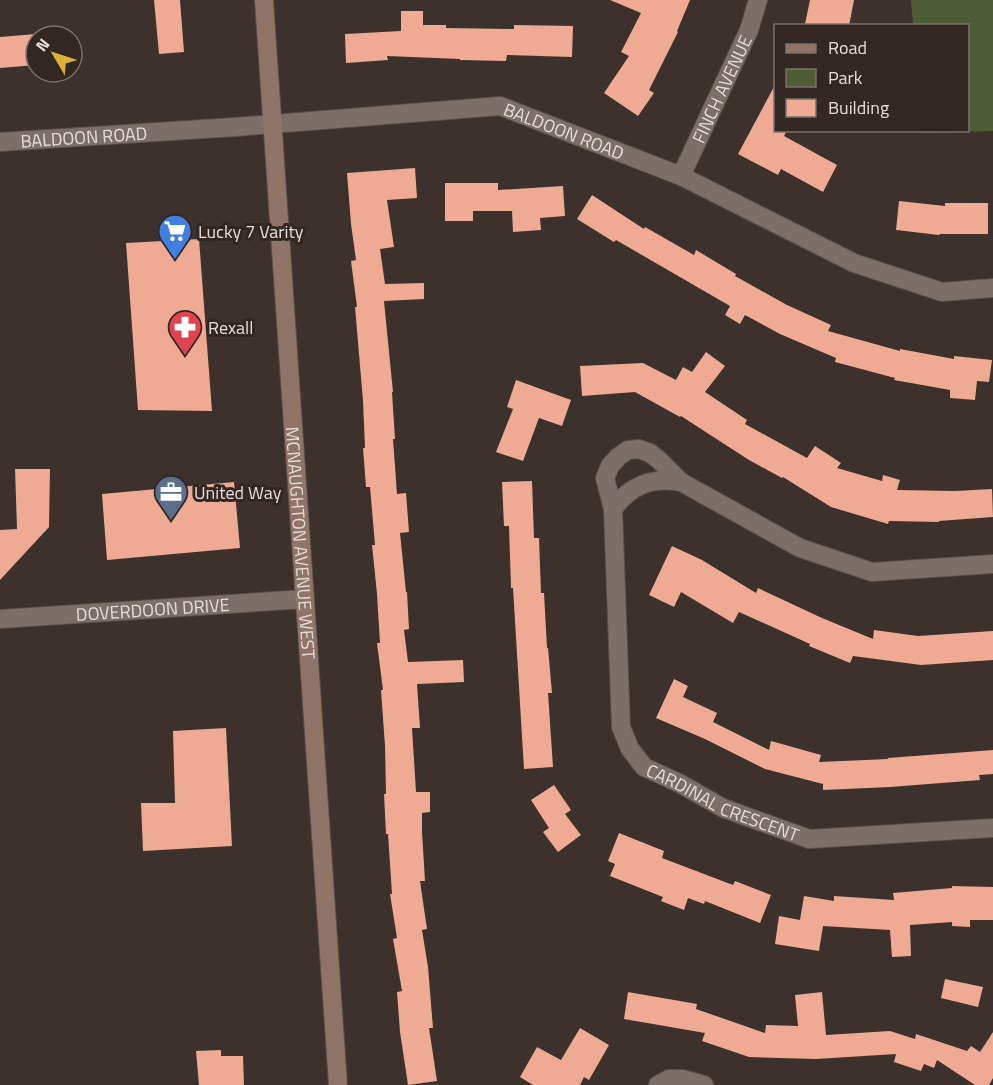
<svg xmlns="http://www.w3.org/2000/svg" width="993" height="1085" viewBox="0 0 993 1085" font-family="'Titillium Web',sans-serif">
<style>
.green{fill:#4e5c34}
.building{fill:#eeaa92}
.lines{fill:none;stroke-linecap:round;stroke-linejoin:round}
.minor-casing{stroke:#594f4b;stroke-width:20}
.tertiary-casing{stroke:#594f4b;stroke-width:20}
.secondary-casing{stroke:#594f4b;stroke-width:20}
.minor{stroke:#7c6f6a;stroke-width:18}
.tertiary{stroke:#7c6f6a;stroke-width:18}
.secondary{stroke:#917468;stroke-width:18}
.labels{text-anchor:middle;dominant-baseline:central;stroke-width:6;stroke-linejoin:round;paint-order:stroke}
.street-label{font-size:18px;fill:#e5ddda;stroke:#322722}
.poi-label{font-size:18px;fill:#e5ddda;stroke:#322722;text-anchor:start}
</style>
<rect width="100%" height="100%" fill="#3c312c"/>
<polygon class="green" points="911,0 993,0 993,131 921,133 920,131 968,130 968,26 913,25"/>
<g class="building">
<polygon points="154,0 180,0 184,52 159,54"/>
<polygon points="610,0 690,0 677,31 678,32 649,90 654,93 638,116 604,93 629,56 621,52 641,13"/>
<polygon points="810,0 854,0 849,26 816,26 805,24"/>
<polygon points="401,11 423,11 423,25 446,25 446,28 514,29 514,25 573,26 572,57 507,55 506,61 460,60 460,59 387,56 388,60 346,63 345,34 401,31"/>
<polygon points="36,34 36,65 0,68 0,37"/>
<polygon points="776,83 776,130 787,130 784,136 837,165 823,192 781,169 778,175 738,154"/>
<polygon points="415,168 417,198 387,200 394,247 380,249 385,284 424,283 424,299 384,301 393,392 392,392 395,439 393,439 397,494 406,493 409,532 400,533 406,592 407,592 409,629 404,630 408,662 463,660 464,682 417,684 420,728 412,728 416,792 430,792 430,812 422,813 422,832 425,881 420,881 427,929 422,930 428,967 433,1028 429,1028 437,1081 408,1085 400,1032 397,992 402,991 393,939 397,938 390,894 392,894 388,834 386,834 384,794 386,794 385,746 381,690 383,690 377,643 380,643 377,594 372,545 375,545 370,487 366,487 363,448 365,448 363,401 355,307 357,307 351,261 356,260 351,224 347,173"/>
<polygon points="445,183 498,183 498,190 563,186 565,216 540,218 541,230 513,232 512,211 473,211 473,221 445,221"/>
<polygon points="592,195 644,229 645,227 694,255 696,250 736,274 735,276 787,305 831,325 828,331 900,351 900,349 954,359 954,356 992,360 989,382 977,381 975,400 950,398 950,390 894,380 895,378 835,362 836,358 780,334 745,315 740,324 725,315 730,306 616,240 614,242 577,219"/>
<polygon points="899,201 945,206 945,203 988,203 988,234 940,234 939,235 896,230"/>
<polygon points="199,239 212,411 138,410 126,243"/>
<polygon points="706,352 725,366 705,392 747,420 745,424 807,458 815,446 841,463 837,468 882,481 883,475 900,480 897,490 955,491 992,489 993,517 939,521 939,522 889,521 888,524 831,507 783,477 782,478 749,460 681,416 680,417 635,392 582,396 580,366 643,363 676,380 683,367 692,372"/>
<polygon points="516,380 571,400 562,426 539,418 523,461 496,452 513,409 507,407"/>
<polygon points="15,469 50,469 49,527 0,580 0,530 17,529"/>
<polygon points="532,481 534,538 539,538 541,593 544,593 547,648 548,648 552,693 548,693 553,767 524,769 513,588 511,588 509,526 504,526 502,482"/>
<polygon points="234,482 240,548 107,560 102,494"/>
<polygon points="672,546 702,560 756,593 758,588 822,618 873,639 874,630 918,636 993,631 993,660 921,665 853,656 850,663 809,646 810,644 739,612 733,623 681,592 674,607 649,595"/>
<polygon points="674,679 688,686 683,697 717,713 713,722 769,750 771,741 821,755 819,762 888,759 888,758 993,750 993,774 979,775 980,780 890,787 823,790 823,784 765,769 705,739 656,718"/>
<polygon points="226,728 232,846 143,851 141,803 175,803 173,731"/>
<polygon points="554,785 571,810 565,814 581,835 558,852 543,832 549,828 531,800"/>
<polygon points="619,833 664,851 662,858 733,885 735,881 771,895 760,923 705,901 704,904 688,898 684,910 661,901 663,897 610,876 615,864 608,861"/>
<polygon points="952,886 993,887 993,920 970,920 970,927 952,926 952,922 910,925 911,956 892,957 890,930 823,926 819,951 775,944 779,916 800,920 804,896 834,901 834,896 894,900 893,893 952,888"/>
<polygon points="945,979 983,987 978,1007 941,998"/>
<polygon points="628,992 697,1004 696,1009 765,1033 766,1025 798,1026 795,995 822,992 826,1035 890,1031 915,1039 916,1034 967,1051 971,1046 980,1052 993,1032 993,1078 989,1085 975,1085 937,1060 934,1068 924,1064 921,1071 894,1062 896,1054 816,1059 749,1057 702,1041 705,1033 624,1019"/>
<polygon points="580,1028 609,1045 589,1080 584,1077 580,1085 533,1085 520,1077 537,1047 561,1060"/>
<polygon points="221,1050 221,1056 243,1056 244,1085 199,1085 196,1051"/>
</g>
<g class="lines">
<defs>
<g id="minor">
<path id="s1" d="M 681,176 L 749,30 L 758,0"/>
<path d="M 613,509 C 631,485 651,477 681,482"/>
<path id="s2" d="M 993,564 L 872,572 L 800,548 L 681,482 L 659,460 L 650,453 L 639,449 L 628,450 L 618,457 L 610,466 L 605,478 L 613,509 L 621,727 L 630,749 L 644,767 L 679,783 L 723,808 L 809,839 L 993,828"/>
<path id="s3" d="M 0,619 L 305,599"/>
<polyline points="658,1085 669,1079 682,1079 704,1085"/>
</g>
<g id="tertiary">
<path id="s4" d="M 0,142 L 235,127 L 500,106 L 681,176 L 854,263 L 942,292 L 993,288"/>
</g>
<g id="secondary">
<path id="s5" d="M 264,0 C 286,362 316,723 338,1085"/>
</g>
</defs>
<use href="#minor" class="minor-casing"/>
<use href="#tertiary" class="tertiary-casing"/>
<use href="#secondary" class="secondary-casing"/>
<use href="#minor" class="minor"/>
<use href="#tertiary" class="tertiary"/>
<use href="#secondary" class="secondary"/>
</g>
<defs>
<symbol id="supermarket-pin" viewBox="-11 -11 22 30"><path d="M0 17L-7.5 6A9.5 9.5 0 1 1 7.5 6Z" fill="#3f7fe0" stroke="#322722"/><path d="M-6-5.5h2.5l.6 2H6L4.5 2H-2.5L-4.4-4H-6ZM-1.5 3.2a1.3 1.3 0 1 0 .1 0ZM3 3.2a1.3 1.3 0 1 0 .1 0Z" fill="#fff"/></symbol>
<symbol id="pharmacy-pin" viewBox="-11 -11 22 30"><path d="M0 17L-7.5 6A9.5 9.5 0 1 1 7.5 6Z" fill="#e0444e" stroke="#322722"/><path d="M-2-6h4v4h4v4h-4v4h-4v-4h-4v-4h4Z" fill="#fff"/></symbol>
<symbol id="office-pin" viewBox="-11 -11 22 30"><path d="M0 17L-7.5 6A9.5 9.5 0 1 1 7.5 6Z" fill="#5c6f8a" stroke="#322722"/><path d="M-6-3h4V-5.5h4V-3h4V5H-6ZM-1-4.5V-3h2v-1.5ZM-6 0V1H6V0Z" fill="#fff"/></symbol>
</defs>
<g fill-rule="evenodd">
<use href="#supermarket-pin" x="156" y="212" width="38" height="52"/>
<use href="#pharmacy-pin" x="166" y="308" width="38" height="52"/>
<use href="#office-pin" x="152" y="473" width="38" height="52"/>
</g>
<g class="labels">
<g class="street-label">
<text stroke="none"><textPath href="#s1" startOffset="96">FINCH AVENUE</textPath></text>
<text stroke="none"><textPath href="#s4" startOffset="570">BALDOON ROAD</textPath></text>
<text stroke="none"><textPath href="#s4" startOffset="84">BALDOON ROAD</textPath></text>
<text stroke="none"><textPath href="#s5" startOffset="544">MCNAUGHTON AVENUE WEST</textPath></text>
<text stroke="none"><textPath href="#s3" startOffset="153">DOVERDOON DRIVE</textPath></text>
<text stroke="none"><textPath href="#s2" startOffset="819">CARDINAL CRESCENT</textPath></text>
</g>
<g class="poi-label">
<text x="198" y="231">Lucky 7 Varity</text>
<text x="208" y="327">Rexall</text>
<text x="194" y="492">United Way</text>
</g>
</g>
<rect x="774" y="24" width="195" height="108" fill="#322722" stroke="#7a706c" stroke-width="1.5"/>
<rect x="786" y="44" width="30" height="9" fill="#917468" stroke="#7a706c" stroke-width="1.5"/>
<text x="828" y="54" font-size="18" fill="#e5ddda">Road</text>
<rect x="786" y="69" width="30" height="18" fill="#4e5c34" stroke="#7a706c" stroke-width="1.5"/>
<text x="828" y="84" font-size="18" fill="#e5ddda">Park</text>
<rect x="786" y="99" width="30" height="18" fill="#eeaa92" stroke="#7a706c" stroke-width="1.5"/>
<text x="828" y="114" font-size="18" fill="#e5ddda">Building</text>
<g transform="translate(54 54) rotate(309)"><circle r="28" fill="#322722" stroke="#7a706c" stroke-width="1.5"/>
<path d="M0-4.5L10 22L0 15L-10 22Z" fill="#ddb133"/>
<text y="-9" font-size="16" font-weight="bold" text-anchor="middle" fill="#e5ddda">N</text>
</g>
</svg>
